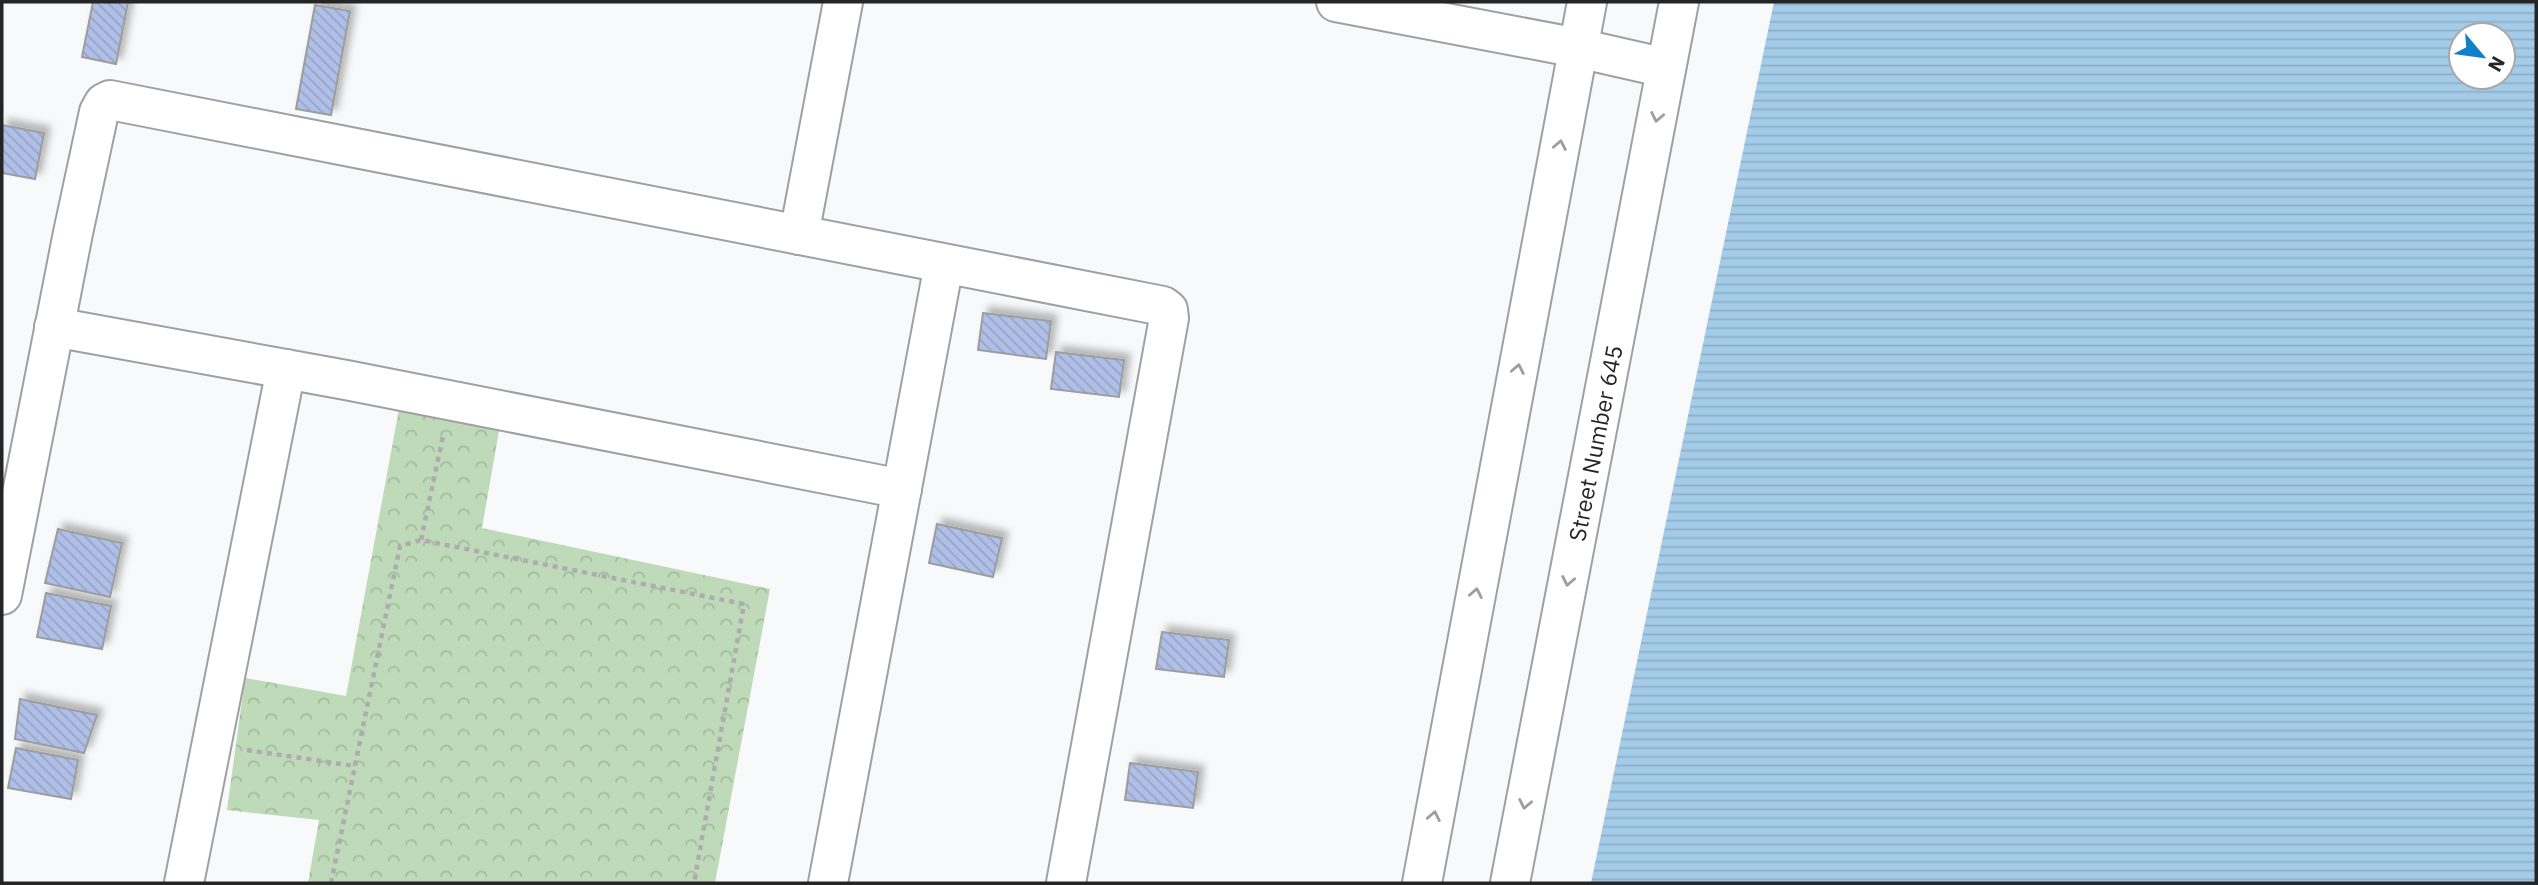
<svg xmlns="http://www.w3.org/2000/svg" width="2538" height="885" viewBox="0 0 2538 885" font-family="'IBM Plex Sans',sans-serif">
<style>
.park{fill:url(#park-crowns)}
.water{fill:url(#water-rules);fill-rule:evenodd}
.building{fill:url(#building-back-hatch);stroke:#9c9d9d;stroke-width:2;filter:url(#shadow)}
.lines{fill:none;stroke-linecap:round;stroke-linejoin:round}
.minor-casing{stroke:#9fa0a1;stroke-width:42}
.tertiary-casing{stroke:#9fa0a1;stroke-width:42}
.path{stroke:#adadae;stroke-width:4.5;stroke-dasharray:5 5;stroke-linecap:butt}
.minor{stroke:#fff;stroke-width:38}
.tertiary{stroke:#fff;stroke-width:38}
.oneway{stroke:#9d9d9d}
.labels{text-anchor:middle;dominant-baseline:central;stroke-width:6;stroke-linejoin:round;paint-order:stroke}
.street-label{font-size:23px;fill:#252526;stroke:#fff}
</style>
<defs>
<pattern id="park-crowns" width="20" height="18" patternUnits="userSpaceOnUse" patternTransform="scale(1.75)"><rect width="20" height="18" fill="#bedab9"/><path d="M2 6a3 3 0 1 1 6 0M12 15a3 3 0 1 1 6 0" fill="none" stroke="#a3bb9f"/></pattern>
<pattern id="water-rules" width="6" height="5" patternUnits="userSpaceOnUse" patternTransform="scale(1.75)"><rect width="6" height="5" fill="#a4cce9"/><path d="M0 2.5h6" fill="none" stroke="#8dafc8"/></pattern>
<pattern id="building-back-hatch" width="6" height="6" patternUnits="userSpaceOnUse" patternTransform="scale(1.75)"><rect width="6" height="6" fill="#b0bfe7"/><path d="M-1 5l2 2M0 0l6 6M5-1l2 2" fill="none" stroke="#97a4c6"/></pattern>
<filter id="shadow"><feDropShadow dx="6" dy="-6" stdDeviation="3.5" flood-color="#0004"/></filter>
</defs>
<rect width="100%" height="100%" fill="#f8f9fa"/>
<polygon class="park" points="399,409 499,431 482,528 770,589 715,883 308,883 319,820 227,810 245,678 346,696"/>
<path class="water" d="M 1774,2 L 2536,2 L 2536,883 L 1591,883 ZM 2461,35 L 2503,35 L 2503,77 L 2461,77 Z"/>
<g class="building">
<polygon points="93,2 128,2 116,64 82,57"/>
<polygon points="315,5 350,11 331,115 296,109"/>
<polygon points="2,125 44,133 35,179 2,173"/>
<polygon points="983,313 1051,321 1046,359 978,350"/>
<polygon points="1056,352 1124,360 1119,397 1051,389"/>
<polygon points="937,524 1002,538 993,577 929,563"/>
<polygon points="58,529 122,543 110,597 45,583"/>
<polygon points="46,593 111,606 102,649 37,637"/>
<polygon points="1162,632 1229,640 1224,677 1156,669"/>
<polygon points="20,699 97,715 84,753 15,739"/>
<polygon points="16,748 78,760 71,799 8,788"/>
<polygon points="1130,763 1198,772 1193,808 1125,800"/>
</g>
<g class="lines">
<defs>
<g id="minor">
<polyline points="1336,2 1578,48 1666,68"/>
<polyline points="799,235 843,2"/>
<polyline points="54,327 346,380 902,489"/>
<polyline points="2,595 73,233 99,112 104,103 110,100 1163,306 1168,310 1169,318 1066,883"/>
<polyline points="184,883 286,369"/>
<polyline points="828,883 944,264"/>
</g>
<g id="tertiary">
<polyline points="1422,883 1587,2"/>
<polyline points="1510,883 1679,2"/>
</g>
</defs>
<use href="#minor" class="minor-casing"/>
<use href="#tertiary" class="tertiary-casing"/>
<g class="path">
<polyline points="421,540 443,436"/>
<polyline points="247,750 355,766"/>
<polyline points="331,883 400,546 421,540 744,604 694,883"/>
</g>
<use href="#minor" class="minor"/>
<use href="#tertiary" class="tertiary"/>
</g>
<defs><path id="oneway-chevron" d="M-2-3.5L2.5 0L-2 3.5" fill="none" stroke-width="1.6" stroke-linecap="round" stroke-linejoin="round" transform="scale(1.75)"/></defs>
<g class="oneway">
<use href="#oneway-chevron" transform="translate(1657 117) rotate(101)"/>
<use href="#oneway-chevron" transform="translate(1560 145) rotate(-79)"/>
<use href="#oneway-chevron" transform="translate(1518 369) rotate(-79)"/>
<use href="#oneway-chevron" transform="translate(1568 581) rotate(101)"/>
<use href="#oneway-chevron" transform="translate(1476 593) rotate(-79)"/>
<use href="#oneway-chevron" transform="translate(1525 804) rotate(101)"/>
<use href="#oneway-chevron" transform="translate(1434 816) rotate(-79)"/>
</g>
<g class="labels">
<g class="street-label">
<text transform="translate(1595 443) rotate(-79)">Street Number 645</text>
</g>
</g>
<rect width="2538" height="885" fill="none" stroke="#252526" stroke-width="7"/>
<g transform="translate(2482 56) rotate(119)"><circle r="33" fill="#ffffff" stroke="#a8a8a8" stroke-width="2"/>
<path d="M0-5L12 26L0 18L-12 26Z" fill="#1080c9"/>
<text y="-10" font-size="19" font-weight="bold" text-anchor="middle" fill="#252526">N</text>
</g>
</svg>
